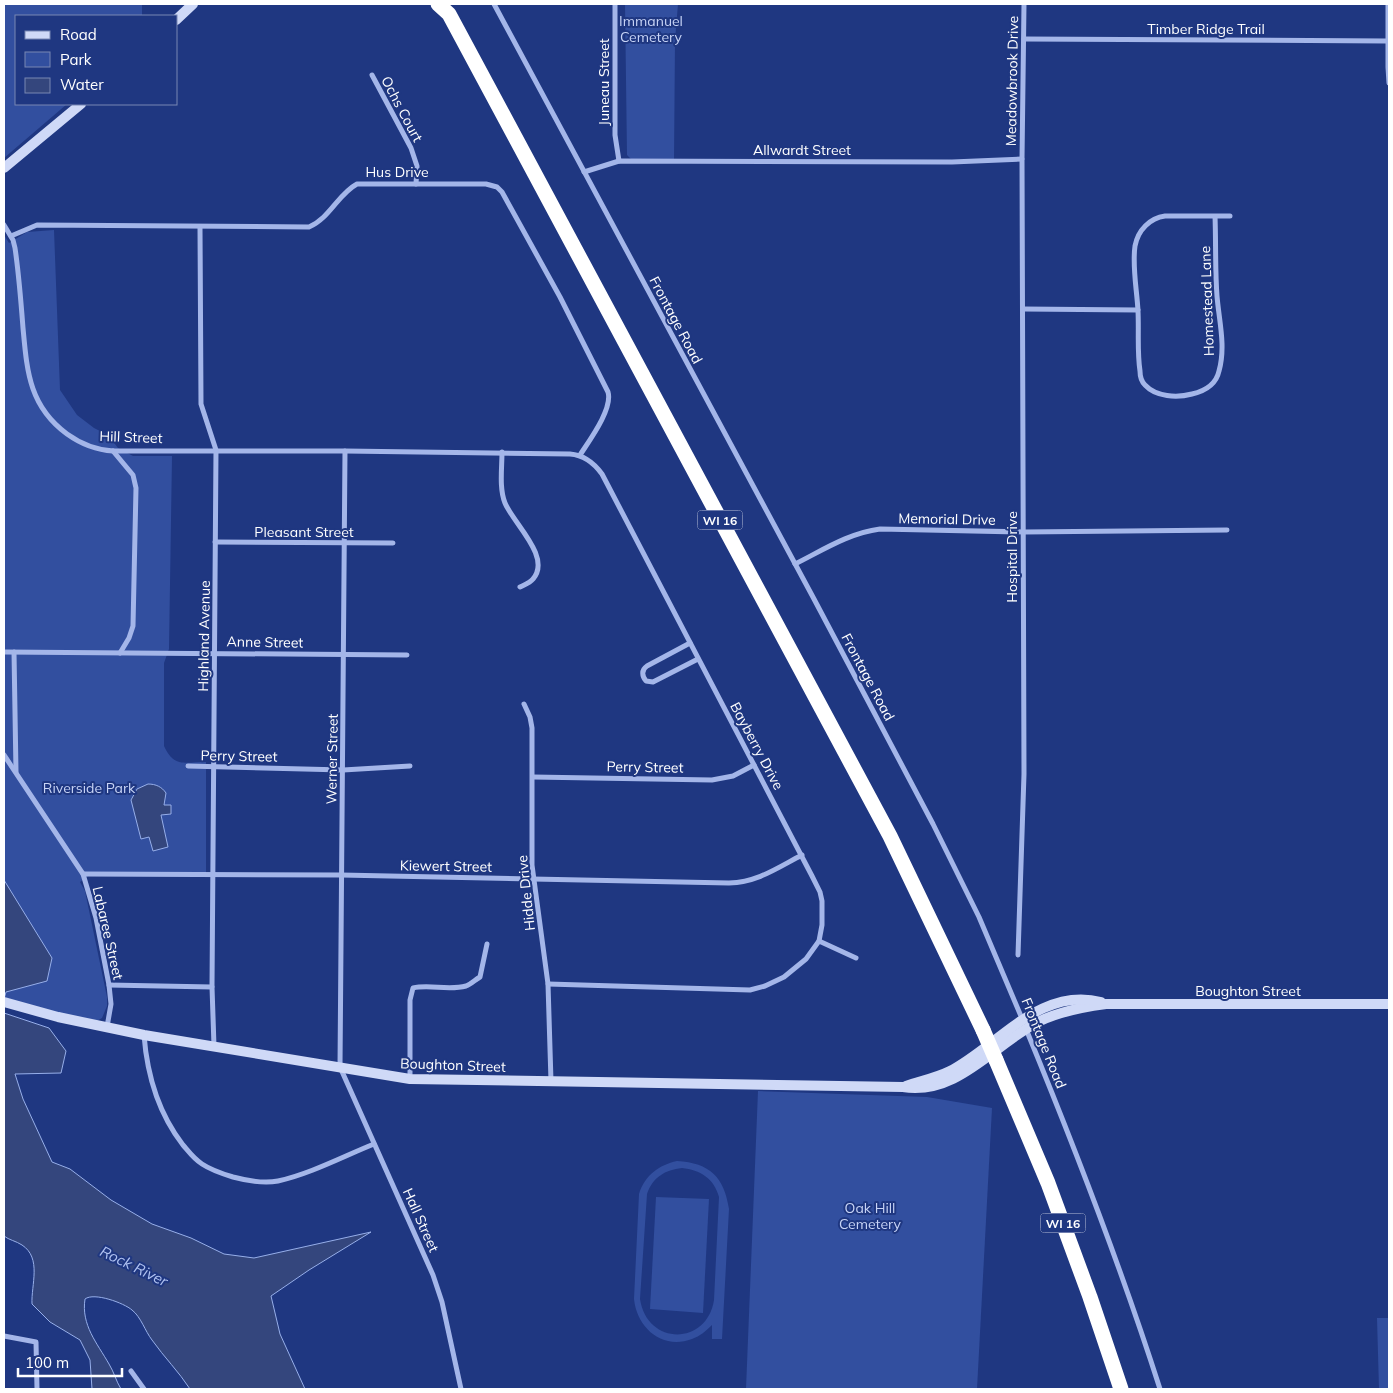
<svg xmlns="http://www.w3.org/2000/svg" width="1393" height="1393" viewBox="0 0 1393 1393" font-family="Mulish,sans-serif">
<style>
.green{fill:#324f9f;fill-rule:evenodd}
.water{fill:#34467d;stroke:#97afea}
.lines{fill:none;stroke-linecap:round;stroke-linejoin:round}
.street{stroke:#a4b6e9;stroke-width:5}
.secondary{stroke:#cfd9f7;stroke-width:10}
.highway{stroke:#fff;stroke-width:15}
.highway-bridge{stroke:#fff;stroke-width:15}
.labels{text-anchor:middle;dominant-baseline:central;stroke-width:4;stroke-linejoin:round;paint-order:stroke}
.shield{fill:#1f3781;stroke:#bcc3d9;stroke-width:1}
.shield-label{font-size:12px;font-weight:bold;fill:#fff}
.park-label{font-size:14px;fill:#c8d4f6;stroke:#1f3781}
.street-label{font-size:14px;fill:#fff;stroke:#1f3781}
.water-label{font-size:15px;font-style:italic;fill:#afc1f0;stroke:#1f3781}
</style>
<rect width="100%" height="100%" fill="#1f3781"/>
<g class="green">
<polygon points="4,4 142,4 142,16 16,16 16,104 67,104 4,158"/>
<polygon points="625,4 678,4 675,40 674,161 632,160 627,155"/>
<path d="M 54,230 L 60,390 L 77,415 L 94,428 L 108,435 L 118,448 L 133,456 L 172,456 L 169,649 L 164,663 L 164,746 C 174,768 185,762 206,762 L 206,874 L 91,874 L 80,882 L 85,891 L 107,997 L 107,1006 L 102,1018 L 95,1022 L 4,999 L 4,235 L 9,243 L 27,232 Z"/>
<polygon points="758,1091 927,1097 992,1108 977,1389 746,1389"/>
<path d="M 677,1161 C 710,1163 724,1177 729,1209 L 722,1339 L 712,1339 L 712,1325 C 706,1331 700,1336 692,1339 C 662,1350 637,1328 634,1299 L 639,1194 C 645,1175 659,1165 677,1161 ZM 682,1168 C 700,1170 714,1178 719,1197 L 714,1300 C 707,1346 647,1346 640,1299 L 647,1194 C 653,1177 665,1170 682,1168 Z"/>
<polygon points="656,1197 709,1199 703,1313 650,1309"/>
<polygon points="1377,1318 1389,1318 1389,1389 1379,1389"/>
</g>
<g class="water">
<path d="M 148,784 C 156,784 162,787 166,793 L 164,805 L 171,805 L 171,814 L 161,815 L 168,847 L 153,851 L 149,837 L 141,839 L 131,800 L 137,789 Z"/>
<polygon points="4,880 52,958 47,981 6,992 4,999"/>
<path d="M 4,1013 L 49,1028 L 66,1051 L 61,1073 L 15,1074 L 23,1099 L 52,1162 L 70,1169 L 111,1200 L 152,1224 L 191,1238 L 224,1254 L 254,1258 L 371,1232 L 309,1270 L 271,1296 L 280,1334 L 305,1389 L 190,1389 C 179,1372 164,1357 152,1340 C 145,1331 141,1317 132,1310 C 124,1303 94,1292 85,1299 C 81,1325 97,1343 109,1364 C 114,1372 116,1381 121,1389 L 92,1389 L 90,1360 L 80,1340 L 50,1322 L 32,1304 C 31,1285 42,1258 22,1245 C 16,1241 9,1240 4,1236 Z"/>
</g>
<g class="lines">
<g class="street">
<polyline points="494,4 814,599 933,824 979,917 1023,1021"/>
<polyline points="615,4 615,135 619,161"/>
<polyline points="1388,4 1388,67 1389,83"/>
<polyline points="1024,39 1387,41"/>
<polyline points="372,75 411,148 417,166 416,184"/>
<polyline points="584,172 619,161 952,162 1022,159"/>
<path d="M 1215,216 C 1216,242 1215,270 1217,296 C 1219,321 1226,346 1219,371 C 1216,385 1205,391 1192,394 C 1177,398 1156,397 1145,385 C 1142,382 1140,376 1140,371 C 1137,352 1139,331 1138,311 C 1137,290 1132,267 1135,246 C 1138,230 1150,218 1165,216 L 1230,216"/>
<path d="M 4,225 L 13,240 L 15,248 C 19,275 21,302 23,328 C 27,371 29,406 67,434 C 81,444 96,450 113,451 L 345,451 L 570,454 C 584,455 594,463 602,474 L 812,876 L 820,892 L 822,901 L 822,925 L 819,941 L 806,959 L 784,977 L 765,986 L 750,990 L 548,984"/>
<polyline points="200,227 201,404 216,450 212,987 214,1046"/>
<path d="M 11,236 L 37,225 L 309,227 C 330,218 338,194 357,184 L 486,184 L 497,187 L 502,192 L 560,297 L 608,392 C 613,409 589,441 580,455"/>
<polyline points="1023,309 1138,310"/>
<polyline points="113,451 133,475 136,488 133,626 129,638 120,653"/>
<polyline points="345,451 340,1067 433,1275 442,1302 461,1389"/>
<path d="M 502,452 C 502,468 499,488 505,503 C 513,523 552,557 533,579 C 530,583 524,585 520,587"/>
<polyline points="215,542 393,543"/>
<path d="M 795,564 C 823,550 849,533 880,529 L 1024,532 L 1227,530"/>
<path d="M 690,643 L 647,666 C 641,670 642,676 646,681 L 653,682 L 698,659"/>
<polyline points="4,652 407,655"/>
<polyline points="14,652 16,772"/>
<polyline points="524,704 530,717 532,728 532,865 548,984 551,1081"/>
<polyline points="4,755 83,874 96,918 109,985 111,1004 107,1027"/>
<polyline points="188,766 343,770 410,766"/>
<polyline points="533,777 712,780 733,776 754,765"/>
<path d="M 83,874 L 341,875 L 729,883 C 758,882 777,868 802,855"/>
<polyline points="819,941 856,958"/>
<polyline points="1018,955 1024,774 1022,159 1024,4"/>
<polyline points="109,985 212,987"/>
<path d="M 1026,1029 C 1075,1148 1121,1267 1160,1389"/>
<path d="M 144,1035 C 147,1074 159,1114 183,1145 C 189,1152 194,1159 202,1164 C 211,1170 223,1174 233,1177 C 248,1181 263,1184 278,1181 C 310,1174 344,1156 374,1144"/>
<path d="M 410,1079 L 410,1000 L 413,988 C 430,984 448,991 466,986 C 471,984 475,980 480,977 L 487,944"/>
<polyline points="4,1336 36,1342 37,1389"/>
<polyline points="131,1371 144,1389"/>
</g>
<g class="secondary">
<polyline points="176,20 193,4"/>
<polyline points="4,168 81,104"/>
<path d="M 4,1002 L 58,1017 L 144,1035 L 410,1079 L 903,1087 C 958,1096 995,1043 1040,1021 C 1061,1011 1083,1007 1106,1004 L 1389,1004"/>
<path d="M 906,1086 C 920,1081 936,1078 950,1071 C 998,1046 1040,986 1101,1002"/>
</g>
<g class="highway">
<polyline points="438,4 449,14 890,836 983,1030"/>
<polyline points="996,1060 1048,1183 1090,1297 1121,1389"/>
</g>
<polyline class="highway-bridge" points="983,1030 996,1060"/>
</g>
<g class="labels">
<g class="shield">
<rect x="697.5" y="510.5" width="45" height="19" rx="4"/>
<rect x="1040.5" y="1213.5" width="45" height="19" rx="4"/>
</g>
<g class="shield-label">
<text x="720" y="520">WI 16</text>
<text x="1063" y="1223">WI 16</text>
</g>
<g class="park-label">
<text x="651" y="21">Immanuel<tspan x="651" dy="16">Cemetery</tspan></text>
<text x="89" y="788">Riverside Park</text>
<text x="870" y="1208">Oak Hill<tspan x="870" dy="16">Cemetery</tspan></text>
</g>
<g class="street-label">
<text x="1206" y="29">Timber Ridge Trail</text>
<text transform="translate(1012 81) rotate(-89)">Meadowbrook Drive</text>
<text transform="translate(604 82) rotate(-90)">Juneau Street</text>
<text transform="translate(402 109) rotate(62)">Ochs Court</text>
<text x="802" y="150">Allwardt Street</text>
<text x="397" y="172">Hus Drive</text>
<text transform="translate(1207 301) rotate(-92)">Homestead Lane</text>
<text transform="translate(676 320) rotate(62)">Frontage Road</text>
<text transform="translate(131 437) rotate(2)">Hill Street</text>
<text transform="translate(947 519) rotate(1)">Memorial Drive</text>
<text x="304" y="532">Pleasant Street</text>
<text transform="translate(1012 557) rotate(-90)">Hospital Drive</text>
<text transform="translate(204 636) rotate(-89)">Highland Avenue</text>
<text transform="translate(265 642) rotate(1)">Anne Street</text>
<text transform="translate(868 677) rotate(62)">Frontage Road</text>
<text transform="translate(757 746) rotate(62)">Bayberry Drive</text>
<text transform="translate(239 756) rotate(1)">Perry Street</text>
<text transform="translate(332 759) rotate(-89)">Werner Street</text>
<text transform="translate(645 767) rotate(1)">Perry Street</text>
<text transform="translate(446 866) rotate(1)">Kiewert Street</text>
<text transform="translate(526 893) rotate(-96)">Hidde Drive</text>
<text transform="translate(108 933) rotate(77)">Labaree Street</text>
<text x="1248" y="991">Boughton Street</text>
<text transform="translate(1044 1043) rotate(68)">Frontage Road</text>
<text transform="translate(453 1065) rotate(2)">Boughton Street</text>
<text transform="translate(421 1220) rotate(66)">Hall Street</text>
</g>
<g class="water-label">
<text transform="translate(134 1266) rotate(26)">Rock River</text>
</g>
</g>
<rect width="1393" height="1393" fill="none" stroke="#ffffff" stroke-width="10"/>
<rect x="15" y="15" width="162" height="90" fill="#1f3781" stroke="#7987b3"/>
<rect x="25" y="31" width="25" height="8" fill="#cfd9f7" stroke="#7987b3"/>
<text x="60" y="40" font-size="15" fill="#ffffff">Road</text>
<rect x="25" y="52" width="25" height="15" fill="#324f9f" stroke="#7987b3"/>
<text x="60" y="65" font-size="15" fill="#ffffff">Park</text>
<rect x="25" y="78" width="25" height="15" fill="#34467d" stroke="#7987b3"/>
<text x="60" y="90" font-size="15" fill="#ffffff">Water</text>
<path d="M18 1368v8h104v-8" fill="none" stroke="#ffffff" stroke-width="2.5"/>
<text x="25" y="1368" font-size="15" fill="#ffffff" stroke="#1f3781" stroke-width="4" paint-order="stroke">100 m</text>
</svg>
